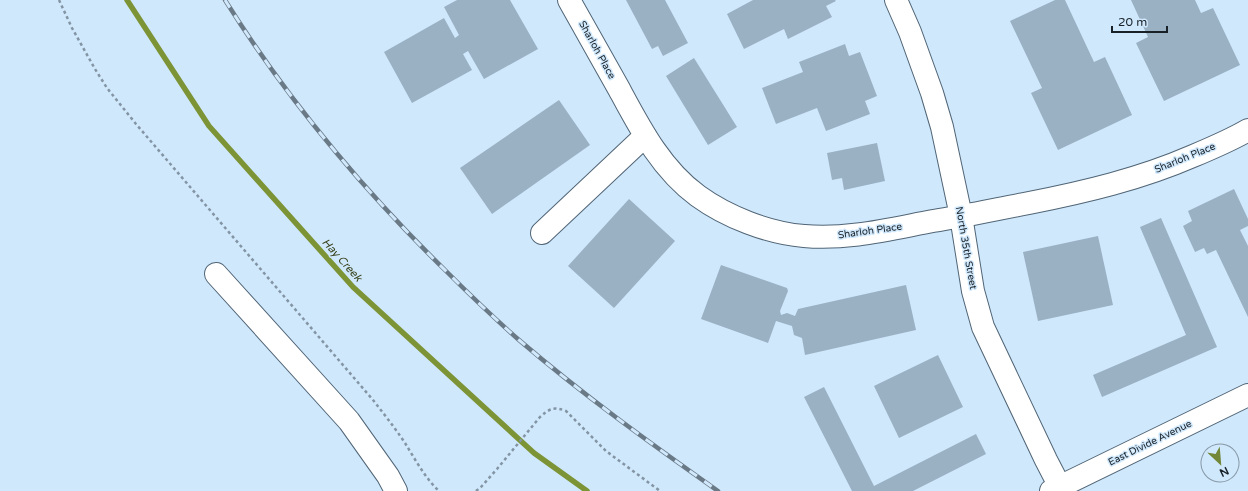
<svg xmlns="http://www.w3.org/2000/svg" width="1248" height="491" viewBox="0 0 1248 491" font-family="'Varela Round',sans-serif">
<style>
.lines{fill:none;stroke-linecap:round;stroke-linejoin:round}
.stream{stroke:#7d9436;stroke-width:5.5}
.building{fill:#9ab1c4}
.minor-casing{stroke:#506576;stroke-width:24}
.path{stroke:#8395a4;stroke-width:2.5;stroke-dasharray:3 3;stroke-linecap:butt}
.minor{stroke:#fff;stroke-width:22}
.rail-casing{stroke:#6a7986;stroke-width:4.5}
.rail{stroke:#d0e8fc;stroke-width:3;stroke-dasharray:9;stroke-linecap:butt}
.labels{text-anchor:middle;dominant-baseline:central;stroke-width:3;stroke-linejoin:round;paint-order:stroke}
.street-label{font-size:10px;fill:#182128;stroke:#d0e8fc}
.water-label{font-size:11px;font-style:italic;fill:#39431c;stroke:#d0e8fc}
</style>
<rect width="100%" height="100%" fill="#d0e8fc"/>
<g class="lines">
<polyline class="stream" points="127,0 209,126 353,287 534,453 587,491"/>
</g>
<g class="building">
<polygon points="457,0 510,0 538,49 484,79 468,51 463,54 472,70 412,103 384,52 444,18 455,38 459,35 444,7"/>
<polygon points="626,0 665,0 688,43 663,56 658,46 652,49"/>
<polygon points="753,0 835,0 836,1 826,6 832,17 788,39 784,29 744,49 727,14"/>
<polygon points="1055,0 1065,0 1094,62 1105,57 1132,115 1058,150 1031,93 1042,88 1010,21"/>
<polygon points="1131,0 1195,0 1201,13 1213,8 1240,65 1164,101 1136,43 1148,37"/>
<polygon points="845,44 849,56 860,52 877,96 865,101 870,114 826,131 817,108 776,124 762,88 803,72 799,62"/>
<polygon points="694,58 737,127 708,145 666,76"/>
<polygon points="559,100 590,145 492,214 460,168"/>
<polygon points="877,143 885,181 844,190 842,178 832,180 827,153"/>
<polygon points="1234,189 1248,219 1248,226 1240,230 1248,246 1248,317 1216,250 1207,254 1204,248 1195,252 1183,226 1192,221 1188,211"/>
<polygon points="629,199 675,241 614,308 568,266"/>
<polygon points="1161,218 1217,347 1102,397 1093,375 1186,335 1140,227"/>
<polygon points="1098,236 1113,305 1038,321 1023,252"/>
<polygon points="721,265 787,288 788,291 780,311 781,315 787,313 795,316 798,309 906,285 916,330 805,355 802,338 794,335 792,326 776,321 768,343 701,319"/>
<polygon points="938,355 963,407 899,438 874,386"/>
<polygon points="824,387 874,486 976,434 986,454 913,491 852,491 804,397"/>
</g>
<g class="lines">
<defs>
<g id="minor">
<path d="M 569,0 C 586,30 602,59 619,89 C 640,128 661,169 698,196 C 727,217 768,233 804,236 C 847,240 890,229 933,221 C 965,216 997,209 1029,203 C 1085,192 1140,179 1193,156 C 1212,148 1231,140 1248,130"/>
<polyline points="896,0 910,32 919,57 932,93 942,127 961,216 973,291 983,327 1046,460 1060,487"/>
<polyline points="542,233 645,136"/>
<polyline points="216,274 349,421 388,476 396,491"/>
<polyline points="1051,491 1248,395"/>
</g>
</defs>
<use href="#minor" class="minor-casing"/>
<g class="path">
<path d="M 59,0 L 72,28 L 95,69 L 107,88 L 136,124 L 373,400 C 384,414 395,428 405,443 C 415,459 425,478 439,491"/>
<path d="M 476,491 L 481,487 L 497,469 L 540,417 C 549,409 554,406 566,411 L 606,451 L 660,491"/>
</g>
<use href="#minor" class="minor"/>
<defs>
<path id="rail" d="M 225,0 C 287,99 363,190 447,272 C 470,295 494,318 519,340 C 582,394 650,443 718,491"/>
</defs>
<use href="#rail" class="rail-casing"/>
<use href="#rail" class="rail"/>
</g>
<g class="labels">
<g class="street-label">
<text transform="translate(597 50) rotate(61)">Sharloh Place</text>
<text transform="translate(1185 158) rotate(-22)">Sharloh Place</text>
<text transform="translate(870 231) rotate(-8)">Sharloh Place</text>
<text transform="translate(966 248) rotate(80)">North 35th Street</text>
<text transform="translate(1150 443) rotate(-26)">East Divide Avenue</text>
</g>
<g class="water-label">
<text transform="translate(342 260) rotate(48)">Hay Creek</text>
</g>
</g>
<g transform="translate(1220 463) rotate(154)"><circle r="19" fill="#d0e8fc" stroke="#8698a7"/>
<path d="M0-3L7 15L0 10L-7 15Z" fill="#738738"/>
<text y="-6" font-size="11" font-weight="bold" text-anchor="middle" fill="#182128">N</text>
</g>
<path d="M1112 26v6h55v-6" fill="none" stroke="#182128" stroke-width="2"/>
<text x="1118" y="26" font-size="12" fill="#182128" stroke="#d0e8fc" stroke-width="3" paint-order="stroke">20 m</text>
</svg>
